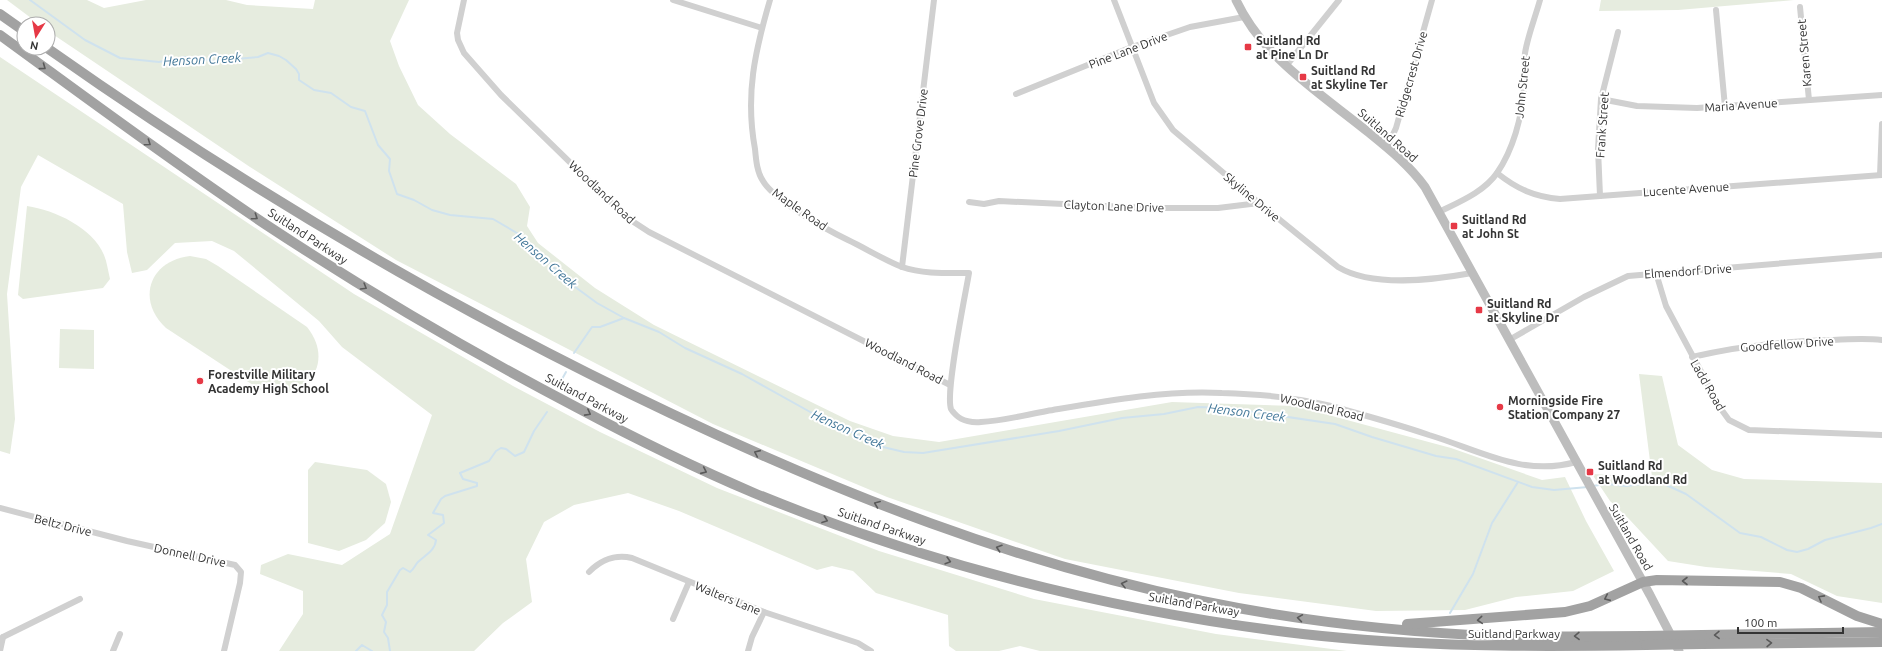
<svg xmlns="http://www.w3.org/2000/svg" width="1882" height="651" viewBox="0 0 1882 651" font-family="Ubuntu,sans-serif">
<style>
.green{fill:#e6ecdf}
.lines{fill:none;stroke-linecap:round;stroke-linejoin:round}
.stream{stroke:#cfe2ee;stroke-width:2}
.minor{stroke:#d0d0d0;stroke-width:6}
.secondary{stroke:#bdbdbd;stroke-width:9}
.trunk{stroke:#a2a2a2;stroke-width:10}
.trunk-bridge{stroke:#a2a2a2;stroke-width:10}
.oneway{stroke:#5a5a5a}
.poi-dot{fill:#e63946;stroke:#fff;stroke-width:1.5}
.labels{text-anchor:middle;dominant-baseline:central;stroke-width:4;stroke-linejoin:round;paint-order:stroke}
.poi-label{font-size:12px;font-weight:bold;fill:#333;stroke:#fff;text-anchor:start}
.street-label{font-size:12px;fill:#333;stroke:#fff}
.water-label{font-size:13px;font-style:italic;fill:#3f7597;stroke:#fff}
</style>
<rect width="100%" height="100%" fill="#fff"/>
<g class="green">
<polygon points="7,0 87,0 104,8 146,0 226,0 247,5 313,9 315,0 409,0 390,41 399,66 418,105 450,134 516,184 530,207 527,226 538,243 595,288 654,325 850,421 893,436 939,442 1172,402 1295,406 1451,448 1542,480 1565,477 1586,521 1614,571 1573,591 1516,597 1465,610 1376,611 1239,593 1065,559 887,497 713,424 396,260 250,167 48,31 48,24 39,24"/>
<polygon points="1601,0 1794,0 1678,10 1599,11"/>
<polygon points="0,57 354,294 513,386 600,432 717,488 879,551 1034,599 1216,634 1347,651 1040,651 1020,646 999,651 956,651 949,646 948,615 876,593 853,571 832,566 817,570 679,511 628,493 574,505 544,522 526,559 532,602 503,623 474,651 279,651 303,614 303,591 260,574 261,565 288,554 342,565 390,534 432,415 342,347 319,321 234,251 212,241 175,243 147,270 132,273 127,252 123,204 38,155 21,187 7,294 15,419 10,454 0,451"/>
<path d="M 27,206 C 55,210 93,228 104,255 C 107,262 108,271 110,279 L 103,288 L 23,299 L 18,295 Z"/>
<path d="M 190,256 L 206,259 L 218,266 L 307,327 C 336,363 306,403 262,391 L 166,328 C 136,300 149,261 190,256 Z"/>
<polygon points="60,329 94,330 94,369 59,368"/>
<polygon points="1639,374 1662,376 1678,445 1712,470 1744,479 1882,483 1882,603 1837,596 1791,574 1706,567 1668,561 1629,519 1610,501 1592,474 1652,477"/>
<polygon points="315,462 367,470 386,484 391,502 385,523 366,540 339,551 308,543 308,470"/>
</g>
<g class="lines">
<g class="stream">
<polyline points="30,0 85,40 120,58 159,62 184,57 213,61 258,57 268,53 279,56 286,60 296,69 299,74 299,80 314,90 331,93 351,107 365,111 378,145 390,159 389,171 397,194 414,200 432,210 450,215 493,219 522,236 567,281 597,303 624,318 659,332 685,348 742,374 812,413 883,447 904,452 923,453 1059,431 1122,418 1164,414 1198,407 1227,408 1335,424 1372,437 1436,456 1456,459 1532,487 1554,490 1588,487"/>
<polyline points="574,353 592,327 600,327 624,318"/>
<polyline points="557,388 566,372"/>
<polyline points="1592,486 1607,484 1626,486 1649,483 1664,484 1686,494 1740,533 1761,537 1787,550 1797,552 1808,549 1825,540 1871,528 1882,524"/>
<polyline points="1450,613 1473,574 1492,523 1518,482"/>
<polyline points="356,651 362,645 372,651"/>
<path d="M 390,651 L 388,638 L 384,632 L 386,622 L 382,615 L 387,605 L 387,592 L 400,570 L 403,568 L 410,572 C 414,569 415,565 418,562 C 425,555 435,551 436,540 L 428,535 L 444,523 L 443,515 L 433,513 L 441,499 L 445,496 L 477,486 L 477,483 L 463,479 L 460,473 L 489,461 L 496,451 L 501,448 L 506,449 L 515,456 L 524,452 L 534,431 L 547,412"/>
</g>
<g class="minor">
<polyline points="464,0 457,33 458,40 464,53 501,95 626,217 649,232 950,385"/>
<polyline points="673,0 762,28"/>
<path d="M 770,0 C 755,51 745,95 755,149 C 756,160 757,172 763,181 C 774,200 827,230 848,240 C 865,248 884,260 902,267 C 922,274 947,273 969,273 C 965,297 945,392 951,409 C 952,411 954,413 956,415 C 962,421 973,423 981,422 C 1003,421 1025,415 1047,411 C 1105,401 1163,390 1222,393 C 1259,394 1295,397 1331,406 C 1364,415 1397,424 1429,435 C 1479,450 1522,477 1576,462"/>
<path d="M 1114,0 L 1154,103 L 1173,130 L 1259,203 L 1338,267 C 1373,288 1433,280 1472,273"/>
<polyline points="1800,7 1809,100"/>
<polyline points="1716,10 1725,107"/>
<polyline points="1286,66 1339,0"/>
<polyline points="1016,94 1132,47 1190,27 1244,17"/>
<polyline points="1601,99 1637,106 1697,108 1882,95"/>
<polyline points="1387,147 1396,128 1432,0"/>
<path d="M 1497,173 C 1517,189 1535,197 1560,199 L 1882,175"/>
<polyline points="1880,175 1882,124"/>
<polyline points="1600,196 1598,149 1601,99 1618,32"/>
<polyline points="969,202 984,204 999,201 1148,208 1218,208 1259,203"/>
<path d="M 1439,212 C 1459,202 1484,192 1497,173 C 1513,150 1522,117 1524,89 C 1525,77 1524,65 1525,53 C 1528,35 1535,18 1540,0"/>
<polyline points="902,267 934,0"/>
<polyline points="1656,273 1666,306 1721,409 1729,420 1749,430 1882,435"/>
<polyline points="1509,340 1584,297 1628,276 1882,255"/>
<path d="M 1692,357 C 1739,346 1785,341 1833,340 C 1849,339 1866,338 1882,340"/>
<polyline points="0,508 127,541 235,565 241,572 240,583 224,651"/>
<path d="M 589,572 C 601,560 614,554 632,558 L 764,612 L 858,643 L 871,651"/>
<polyline points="673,619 689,582"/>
<polyline points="3,637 80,599"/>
<polyline points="0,651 3,637"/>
<polyline points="113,651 120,634"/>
<polyline points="748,651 752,637 764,612"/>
</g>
<path class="secondary" d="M 1236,0 C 1263,58 1320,93 1368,132 C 1389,149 1409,165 1425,187 L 1650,595 L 1679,651"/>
<g class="trunk">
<polyline points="0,14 24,31"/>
<path d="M 0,35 C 88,99 175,164 265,224 C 365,290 469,351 576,407 C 634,438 693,467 754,493 C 929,565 1116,612 1303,634 C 1418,647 1531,647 1646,645"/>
<path d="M 47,48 C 244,187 452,310 670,413 C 841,494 1016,563 1202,601 C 1299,621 1398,632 1496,636 C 1546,637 1595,636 1644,636"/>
<polyline points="1407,624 1565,612 1590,606 1643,582 1657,580 1780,582 1801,588 1857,616 1882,624"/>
<polyline points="1702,635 1882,632"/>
<polyline points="1702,644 1882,642"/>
</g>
<g class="trunk-bridge">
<polyline points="1644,636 1702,635"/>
<polyline points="1646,645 1702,644"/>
</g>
</g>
<defs><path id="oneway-chevron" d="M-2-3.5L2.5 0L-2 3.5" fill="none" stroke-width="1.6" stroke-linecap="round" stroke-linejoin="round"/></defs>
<g class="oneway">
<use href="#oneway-chevron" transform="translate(43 67) rotate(36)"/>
<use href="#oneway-chevron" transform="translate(148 143) rotate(35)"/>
<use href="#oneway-chevron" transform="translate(255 217) rotate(34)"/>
<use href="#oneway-chevron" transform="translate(364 287) rotate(31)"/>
<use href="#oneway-chevron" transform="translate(588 413) rotate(28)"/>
<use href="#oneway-chevron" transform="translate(757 453) rotate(-156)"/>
<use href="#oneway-chevron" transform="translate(704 471) rotate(24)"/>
<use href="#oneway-chevron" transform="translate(877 504) rotate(-158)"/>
<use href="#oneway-chevron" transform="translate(825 520) rotate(20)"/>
<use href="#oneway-chevron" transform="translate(999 548) rotate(-162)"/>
<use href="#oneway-chevron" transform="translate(948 561) rotate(16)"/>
<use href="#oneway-chevron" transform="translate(1685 581) rotate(-180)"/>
<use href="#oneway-chevron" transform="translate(1124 584) rotate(-166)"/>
<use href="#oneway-chevron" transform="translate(1607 598) rotate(156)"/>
<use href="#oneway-chevron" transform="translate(1821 598) rotate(-151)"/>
<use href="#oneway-chevron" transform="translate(1300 618) rotate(-172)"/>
<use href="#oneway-chevron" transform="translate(1480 620) rotate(175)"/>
<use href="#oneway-chevron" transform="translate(1717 635) rotate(179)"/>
<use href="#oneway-chevron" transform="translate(1577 636) rotate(179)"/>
<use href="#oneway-chevron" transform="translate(1769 643) rotate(-1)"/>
</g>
<g class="poi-dot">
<rect x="1244" y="43" width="8" height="8" rx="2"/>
<rect x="1299" y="73" width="8" height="8" rx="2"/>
<rect x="1450" y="222" width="8" height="8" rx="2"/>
<rect x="1475" y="306" width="8" height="8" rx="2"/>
<circle cx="200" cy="381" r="4"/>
<circle cx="1500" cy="407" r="4"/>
<rect x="1586" y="468" width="8" height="8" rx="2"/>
</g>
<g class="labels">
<g class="poi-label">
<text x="1256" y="40">Suitland Rd<tspan x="1256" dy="14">at Pine Ln Dr</tspan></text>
<text x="1311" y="70">Suitland Rd<tspan x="1311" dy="14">at Skyline Ter</tspan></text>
<text x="1462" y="219">Suitland Rd<tspan x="1462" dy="14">at John St</tspan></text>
<text x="1487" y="303">Suitland Rd<tspan x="1487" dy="14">at Skyline Dr</tspan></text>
<text x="208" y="374">Forestville Military<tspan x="208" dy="14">Academy High School</tspan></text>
<text x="1508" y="400">Morningside Fire<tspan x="1508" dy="14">Station Company 27</tspan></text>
<text x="1598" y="465">Suitland Rd<tspan x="1598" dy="14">at Woodland Rd</tspan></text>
</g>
<g class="street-label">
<text transform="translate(1128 50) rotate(-21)">Pine Lane Drive</text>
<text transform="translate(1804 53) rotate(-95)">Karen Street</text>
<text transform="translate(1411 74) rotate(-74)">Ridgecrest Drive</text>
<text transform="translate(1522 87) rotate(-84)">John Street</text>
<text transform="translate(1741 105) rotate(-4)">Maria Avenue</text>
<text transform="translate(1602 125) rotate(-86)">Frank Street</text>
<text transform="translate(918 133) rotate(-83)">Pine Grove Drive</text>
<text transform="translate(1388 135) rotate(41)">Suitland Road</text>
<text transform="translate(1686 189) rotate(-4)">Lucente Avenue</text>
<text transform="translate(602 192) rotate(43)">Woodland Road</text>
<text transform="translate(1252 197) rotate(40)">Skyline Drive</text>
<text transform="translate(1114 206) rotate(2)">Clayton Lane Drive</text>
<text transform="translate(800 209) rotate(35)">Maple Road</text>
<text transform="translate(308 236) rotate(33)">Suitland Parkway</text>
<text transform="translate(1688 271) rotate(-4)">Elmendorf Drive</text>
<text transform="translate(1787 344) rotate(-4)">Goodfellow Drive</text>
<text transform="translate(904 361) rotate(27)">Woodland Road</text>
<text transform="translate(1708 385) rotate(60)">Ladd Road</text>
<text transform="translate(587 398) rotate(28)">Suitland Parkway</text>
<text transform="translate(1322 407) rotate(13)">Woodland Road</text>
<text transform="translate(63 525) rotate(14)">Beltz Drive</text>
<text transform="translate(882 526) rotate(19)">Suitland Parkway</text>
<text transform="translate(1631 537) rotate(60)">Suitland Road</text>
<text transform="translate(190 555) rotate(12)">Donnell Drive</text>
<text transform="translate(728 598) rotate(22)">Walters Lane</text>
<text transform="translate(1194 604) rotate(10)">Suitland Parkway</text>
<text x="1514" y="633">Suitland Parkway</text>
</g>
<g class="water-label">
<text transform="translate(202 59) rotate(-3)">Henson Creek</text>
<text transform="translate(546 260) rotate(41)">Henson Creek</text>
<text transform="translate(1247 412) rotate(7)">Henson Creek</text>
<text transform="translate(848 429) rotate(24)">Henson Creek</text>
</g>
</g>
<g transform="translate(36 36) rotate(191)"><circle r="19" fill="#ffffff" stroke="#adadad"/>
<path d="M0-3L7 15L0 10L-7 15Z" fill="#e63946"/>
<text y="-6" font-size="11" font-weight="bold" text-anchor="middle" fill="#333333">N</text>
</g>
<path d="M1738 627v6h105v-6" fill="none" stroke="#333333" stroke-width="2"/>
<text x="1744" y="627" font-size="12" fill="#333333" stroke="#ffffff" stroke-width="3" paint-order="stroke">100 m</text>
</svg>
